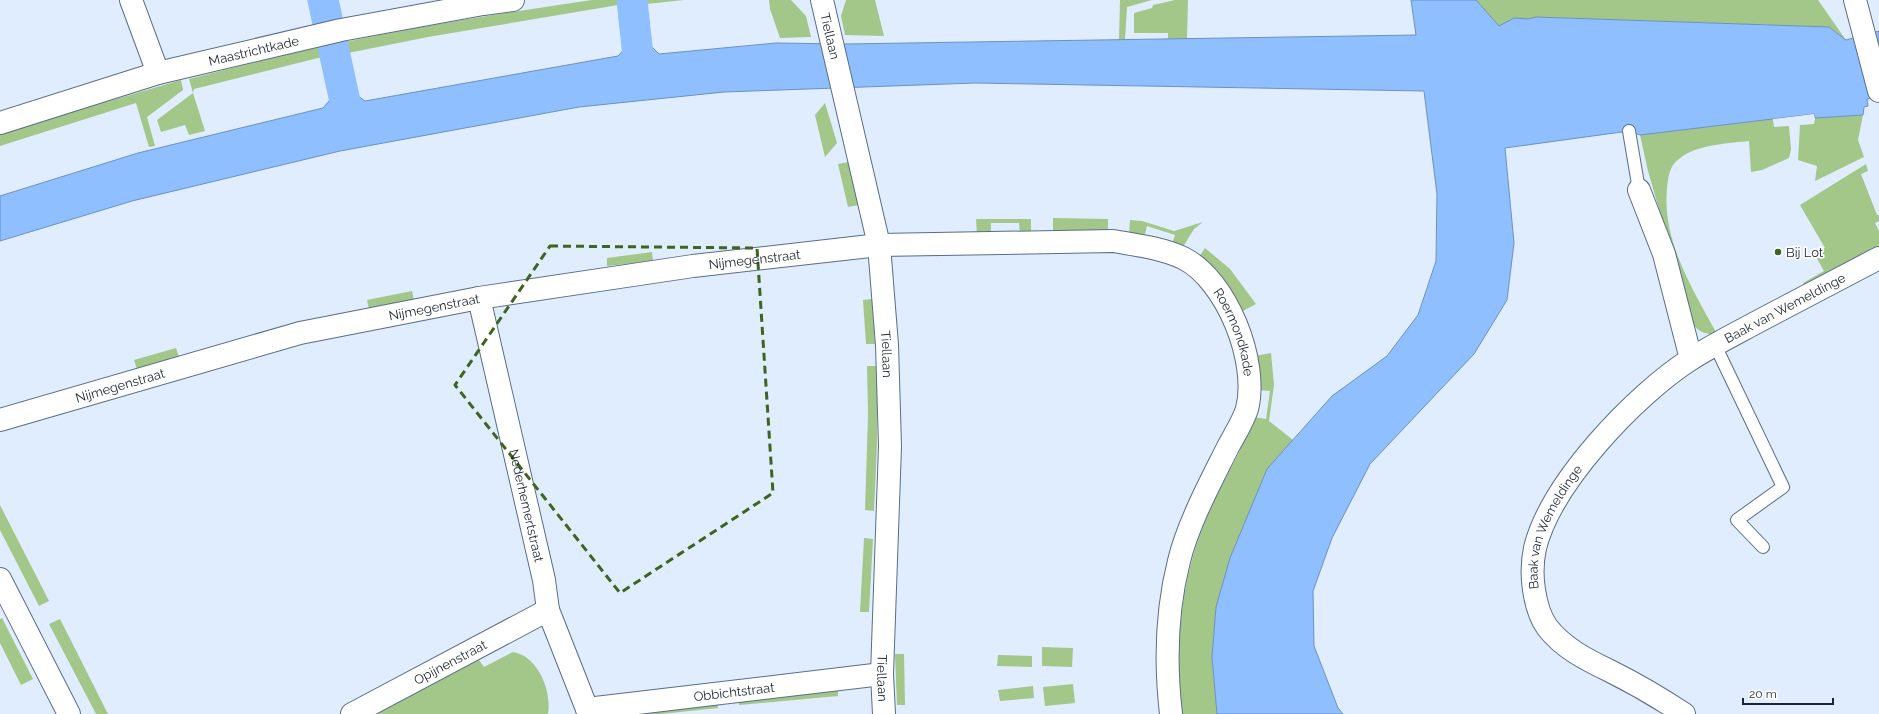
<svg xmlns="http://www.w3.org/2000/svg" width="1879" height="714" viewBox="0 0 1879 714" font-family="Raleway,sans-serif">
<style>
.green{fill:#a2c788}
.water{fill:#8fbffe;stroke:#6c91c0}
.pier{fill:#dfedff}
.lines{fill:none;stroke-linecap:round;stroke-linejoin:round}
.canal{stroke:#8fbffe;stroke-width:31}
.lane-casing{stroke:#596d87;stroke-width:14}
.street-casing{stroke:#596d87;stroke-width:24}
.lane{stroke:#fff;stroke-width:12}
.street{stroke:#fff;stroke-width:22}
.marked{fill:none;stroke:#3f641d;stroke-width:3;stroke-dasharray:8 5;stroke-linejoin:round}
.poi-dot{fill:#3f641d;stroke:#fff;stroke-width:1.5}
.labels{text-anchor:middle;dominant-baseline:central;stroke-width:3.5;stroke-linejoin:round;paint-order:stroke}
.street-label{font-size:13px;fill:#1c252f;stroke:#fff}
.poi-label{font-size:13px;fill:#1c252f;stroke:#fff;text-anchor:start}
</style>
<rect width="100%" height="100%" fill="#dfedff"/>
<g class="green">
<path d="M 592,0 L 684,0 L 647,4 L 647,8 L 625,11 L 624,4 L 428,37 L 348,53 L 349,56 L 328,61 L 326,56 L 194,89 L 193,93 L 205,131 L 189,135 L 185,125 L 161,132 L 157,120 L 193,93 L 189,79 C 233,68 277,56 321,47 C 411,28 501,13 592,0 Z"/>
<polygon points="769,0 791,0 806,16 811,37 780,38 770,9"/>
<polygon points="846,0 875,0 884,36 845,35 841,16"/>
<polygon points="1120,0 1152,0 1127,7 1125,39 1119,40"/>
<polygon points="1175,0 1188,0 1187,39 1168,39 1168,33 1134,33 1134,13 1152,8 1153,5"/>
<polygon points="1476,0 1818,0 1846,40 1829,27 1536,17 1528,19 1514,18 1499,26"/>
<polygon points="181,80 183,90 147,117 155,146 149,147 136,103 0,146 0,133"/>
<polygon points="825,103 837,143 825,157 815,115"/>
<polygon points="1863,115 1858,140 1864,157 1815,181 1817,166 1798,160 1800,125 1814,124 1815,118"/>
<path d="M 1773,119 L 1774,127 L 1789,126 L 1791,149 L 1789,158 L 1762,170 L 1751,172 L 1749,141 C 1728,143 1695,145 1679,159 C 1669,166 1668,178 1667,189 C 1662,241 1693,290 1717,334 C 1704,335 1696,331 1691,320 L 1648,171 L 1640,135 Z"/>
<polygon points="848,162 859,205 848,207 838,164"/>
<polygon points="1866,164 1868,171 1861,174 1877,215 1879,215 1879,221 1875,223 1879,231 1879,245 1805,286 1803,283 1824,271 1814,253 1825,248 1800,205"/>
<polygon points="1053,218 1108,219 1108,234 1053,235"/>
<polygon points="976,219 1031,219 1031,235 1020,235 1019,223 991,223 991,235 977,236"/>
<polygon points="1130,220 1142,221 1174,231 1203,222 1194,229 1181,250 1171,247 1175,235 1147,226 1144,238 1129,235"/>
<polygon points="1205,248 1230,269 1256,304 1241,312 1197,260"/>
<polygon points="652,252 653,261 607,266 607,258"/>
<polygon points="412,291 414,300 369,309 367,300"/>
<polygon points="872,299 875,344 866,344 863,300"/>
<polygon points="176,348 179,357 137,369 134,360"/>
<path d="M 1271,353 L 1274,385 L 1269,421 L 1293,440 L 1267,469 L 1230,558 L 1216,607 L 1212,657 L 1217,714 L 1182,714 C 1174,644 1181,573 1211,508 C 1224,478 1244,449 1253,417 L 1266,419 L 1270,391 L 1257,390 L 1255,356 Z"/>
<polygon points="867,366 877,366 877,444 874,511 865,510 868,415"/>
<polygon points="0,505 49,601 39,606 0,530"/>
<polygon points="864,538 873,539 869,612 860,612"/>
<polygon points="2,618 33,679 21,685 0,643 0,619"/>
<polygon points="60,619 108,714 96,714 49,624"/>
<polygon points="1042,647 1073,648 1072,667 1042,666"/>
<path d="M 513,652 C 538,656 552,691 548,714 L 377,714 L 479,660 L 484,667 Z"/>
<polygon points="895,654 904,654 905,705 897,705"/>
<polygon points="998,655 1032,656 1032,667 997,666"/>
<polygon points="1073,684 1075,703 1045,706 1043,687"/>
<polygon points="1033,686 1034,698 1000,701 998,690"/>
<polygon points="838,688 838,696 739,705 738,697"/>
<polygon points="717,700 718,708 661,714 615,714"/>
</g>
<polygon class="water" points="1411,0 1476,0 1499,26 1514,18 1528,19 1536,17 1829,27 1846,40 1879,31 1879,97 1867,99 1868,106 1864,107 1863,115 1815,118 1814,114 1640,135 1629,131 1505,148 1514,243 1507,300 1474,354 1370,464 1332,538 1313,591 1314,646 1338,708 1343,714 1217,714 1212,657 1216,607 1230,558 1267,469 1332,396 1387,356 1418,315 1436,261 1437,194 1424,91 975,83 724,92 579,107 340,151 132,201 0,241 0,196 138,153 323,108 335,94 351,91 365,101 618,56 629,44 647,42 659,54 776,43 844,44 1416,35"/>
<polygon class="pier" points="1814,114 1815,120 1812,116 1773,121 1773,119"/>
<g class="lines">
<g class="canal">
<polyline points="323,0 349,120"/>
<polyline points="632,0 640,75"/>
</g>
<defs>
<g id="lane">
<polyline points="1629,131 1639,190"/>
<polyline points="1715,345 1783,487 1737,520 1763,547"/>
</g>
<g id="street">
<polyline points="131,0 158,73"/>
<path id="s1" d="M 822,0 L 879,245 L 887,345 L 890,446 L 882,674 L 884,714"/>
<polyline points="1855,0 1879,91"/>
<path id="s2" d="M 0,123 L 158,73 L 341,30 L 483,4 L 513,0"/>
<polyline points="1639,190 1664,254 1691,359"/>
<path id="s3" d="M 479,298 L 544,580 L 548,610 L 587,709"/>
<path id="s4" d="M 0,420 L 300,333 L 479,298 L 693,266 L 879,245 L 1113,241 C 1136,245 1162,248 1183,258 C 1227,280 1259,362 1247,409 C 1243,422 1233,437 1227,449 C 1210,483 1188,524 1179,561 C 1166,612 1165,662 1171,714"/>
<polyline points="0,579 69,714"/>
<path id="s5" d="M 587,709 L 882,674"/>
<path id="s6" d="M 352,714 L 548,610"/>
<path id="s7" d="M 1684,714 C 1660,698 1636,684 1610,671 C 1587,660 1563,648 1547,627 C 1539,616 1536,603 1534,590 C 1532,577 1532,562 1535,548 C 1551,483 1635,395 1691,359 C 1713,345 1737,333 1759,321 C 1799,300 1839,279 1879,258"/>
</g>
</defs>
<use href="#lane" class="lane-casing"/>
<use href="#street" class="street-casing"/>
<use href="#lane" class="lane"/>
<use href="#street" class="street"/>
</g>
<path class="marked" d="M 550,246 L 757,248 L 773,493 L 620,593 L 455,385 Z"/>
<circle class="poi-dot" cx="1778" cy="252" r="4"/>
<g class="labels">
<g class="street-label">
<text stroke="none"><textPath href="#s1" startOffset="37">Tiellaan</textPath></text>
<text stroke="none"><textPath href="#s2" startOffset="264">Maastrichtkade</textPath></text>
<text stroke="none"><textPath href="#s4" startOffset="773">Nijmegenstraat</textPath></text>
<text stroke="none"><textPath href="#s4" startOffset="449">Nijmegenstraat</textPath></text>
<text stroke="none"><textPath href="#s7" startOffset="601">Baak van Wemeldinge</textPath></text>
<text stroke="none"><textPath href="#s4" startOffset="1298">Roermondkade</textPath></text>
<text stroke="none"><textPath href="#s1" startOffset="361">Tiellaan</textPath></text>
<text stroke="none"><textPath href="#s4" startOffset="125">Nijmegenstraat</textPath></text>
<text stroke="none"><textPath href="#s3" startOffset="213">Nederhemertstraat</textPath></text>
<text stroke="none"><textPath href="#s7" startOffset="271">Baak van Wemeldinge</textPath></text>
<text stroke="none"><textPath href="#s6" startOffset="111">Opijnenstraat</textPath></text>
<text stroke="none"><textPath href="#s1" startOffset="685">Tiellaan</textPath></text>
<text stroke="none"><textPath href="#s5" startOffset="148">Obbichtstraat</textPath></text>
</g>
<g class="poi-label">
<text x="1786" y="252">Bij Lot</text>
</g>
</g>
<path d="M1743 698v6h90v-6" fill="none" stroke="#1c252f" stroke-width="2"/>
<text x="1749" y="698" font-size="12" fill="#1c252f" stroke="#ffffff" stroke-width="3" paint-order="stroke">20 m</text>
</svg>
